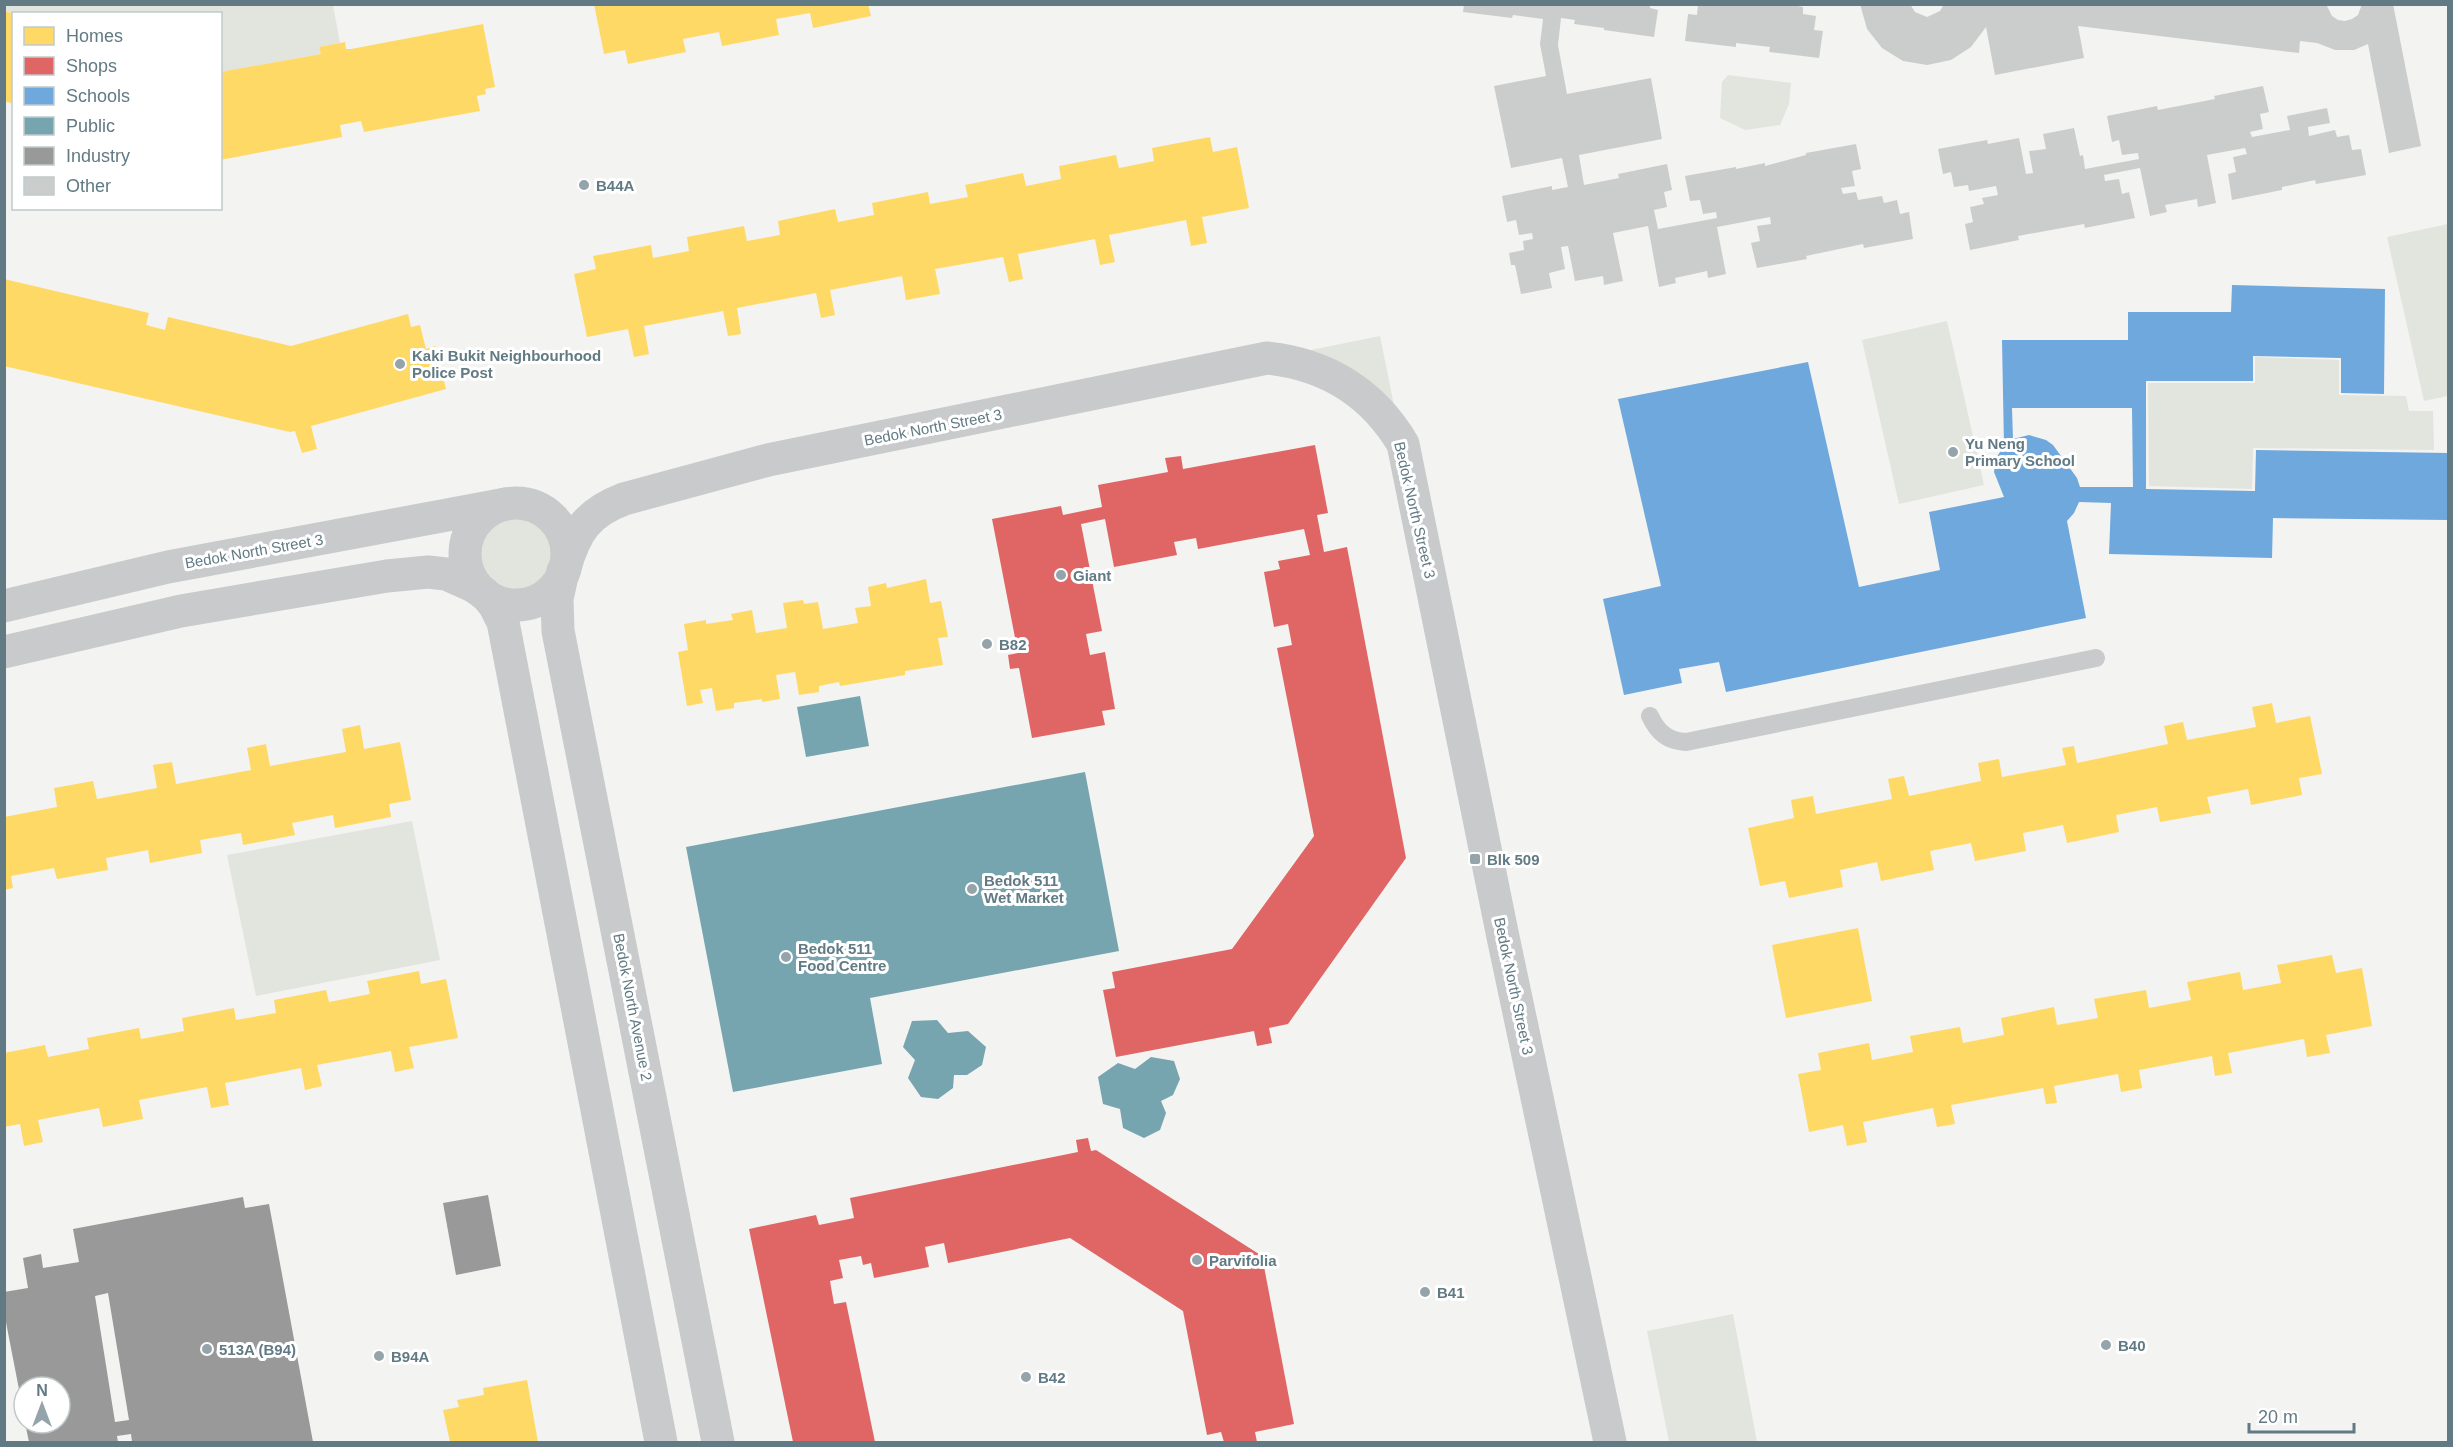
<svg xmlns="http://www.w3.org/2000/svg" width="2453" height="1447" viewBox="0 0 2453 1447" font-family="Helvetica,sans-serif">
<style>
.green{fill:#e2e5de}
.homes{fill:#ffd966}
.shops{fill:#e06666}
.schools{fill:#6fa8dc;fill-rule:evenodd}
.public{fill:#76a5af}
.industry{fill:#999;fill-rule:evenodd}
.building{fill:#cbcdcd}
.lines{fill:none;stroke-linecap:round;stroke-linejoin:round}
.lane{stroke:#c8cacb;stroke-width:18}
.street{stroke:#c8cacb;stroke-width:33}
.poi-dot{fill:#94a4aa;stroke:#fff;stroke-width:2}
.labels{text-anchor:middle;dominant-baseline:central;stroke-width:6;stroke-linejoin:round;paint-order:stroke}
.poi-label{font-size:15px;font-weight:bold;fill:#617a83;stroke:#fff;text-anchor:start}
.street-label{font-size:15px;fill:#617a83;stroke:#fff}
</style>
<rect width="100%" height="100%" fill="#f3f3f1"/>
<g class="green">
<polygon points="4,5 333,5 340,43 319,47 321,54 221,72 220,14 13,14 5,11"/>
<polygon points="1728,75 1791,83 1789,104 1780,125 1745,130 1720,118 1722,82"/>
<polygon points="2448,224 2448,396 2424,401 2387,237"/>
<polygon points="1947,321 1984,485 1899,504 1862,340"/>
<polygon points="1380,336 1401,440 1390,422 1271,358"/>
<polygon points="2255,357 2339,360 2339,395 2406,396 2409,411 2433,411 2434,450 2253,448 2252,489 2149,486 2148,383 2255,383"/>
<path d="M 520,503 C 539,506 551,515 562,531 L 551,591 L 529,603 L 521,604 L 501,603 L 467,571 L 464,558 L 465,545 L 476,521 Z"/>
<polygon points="412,821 440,960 256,996 227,855"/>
<polygon points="1733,1314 1757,1442 1669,1442 1647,1331"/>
</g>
<g class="homes">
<polygon points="594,4 868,4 871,16 813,28 810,13 776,19 779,35 722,46 719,32 683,39 686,52 628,64 625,50 604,54"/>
<polygon points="4,11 14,14 14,104 4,101"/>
<polygon points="483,24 495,87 485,89 486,94 477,96 480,111 364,132 361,121 340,125 342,137 220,160 220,72 321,54 319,47 345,42 346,49 351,49"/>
<polygon points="1210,137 1213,152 1237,147 1249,208 1202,217 1207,243 1191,246 1186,220 1109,235 1115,262 1100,265 1095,239 1018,254 1023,279 1009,282 1003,257 935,269 940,294 906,300 902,276 830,290 835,315 821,318 816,293 737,308 741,334 728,336 723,311 644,326 649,354 634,357 628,329 587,337 574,274 596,269 593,256 651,245 653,258 689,251 687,237 744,226 747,241 780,235 778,221 835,209 838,222 874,215 872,203 928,192 930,204 968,197 965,185 1023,173 1026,186 1061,179 1059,166 1116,155 1119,168 1154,161 1152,148"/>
<polygon points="4,279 149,313 146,325 165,330 168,317 291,346 408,314 411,327 420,325 426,349 435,346 446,389 311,426 317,449 302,453 295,431 290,432 4,366"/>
<polygon points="926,579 930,603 941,601 948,637 938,638 943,665 905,671 905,675 840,686 839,682 819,686 819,692 799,695 795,672 776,675 780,699 762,702 762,699 734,703 734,708 716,711 712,688 700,690 703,703 687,706 678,652 688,650 684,624 706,620 706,624 733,620 731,614 752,610 756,633 787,628 783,603 803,600 804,604 818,602 823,629 858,623 855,608 871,606 868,587 886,583 887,588"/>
<polygon points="2272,703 2276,723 2310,716 2322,774 2299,778 2302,795 2251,805 2248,789 2207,797 2211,813 2160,822 2157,807 2116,815 2119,832 2067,843 2063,825 2023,833 2026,851 1975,861 1971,843 1930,851 1934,870 1881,881 1877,862 1840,870 1843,887 1789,898 1785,881 1760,886 1748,828 1794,818 1791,800 1813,796 1816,814 1892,799 1888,779 1904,776 1909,796 1981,781 1978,763 1999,759 2002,777 2066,765 2062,748 2074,746 2077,763 2168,744 2164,726 2183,722 2187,740 2256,727 2252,707"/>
<polygon points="360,725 364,749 400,742 411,800 389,804 391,817 335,828 333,815 292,823 295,835 243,845 241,833 200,840 202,853 150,863 148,850 106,858 108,870 57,879 54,868 11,876 13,888 4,890 4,817 57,807 54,788 93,781 97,799 157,788 153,765 172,762 176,784 251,770 247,748 266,744 270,766 346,752 342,729"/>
<polygon points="1858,928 1872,1001 1786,1018 1772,945"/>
<polygon points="2332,955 2336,973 2362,968 2372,1026 2326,1035 2330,1053 2307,1057 2304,1039 2228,1053 2232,1073 2215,1076 2212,1056 2139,1070 2142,1088 2121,1092 2118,1074 2054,1086 2057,1103 2046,1104 2043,1088 1951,1105 1955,1124 1937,1127 1933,1108 1863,1122 1867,1142 1847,1146 1843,1125 1809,1132 1798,1074 1821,1070 1818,1053 1869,1043 1872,1060 1913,1052 1910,1036 1960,1027 1963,1043 2004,1035 2001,1018 2054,1007 2057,1025 2098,1018 2094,999 2146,990 2149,1008 2191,1000 2187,982 2240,972 2243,990 2281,983 2277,965"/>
<polygon points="419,971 421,984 446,979 458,1038 409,1047 414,1068 395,1072 391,1051 317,1065 322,1086 305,1090 301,1068 225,1083 229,1105 211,1108 207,1087 139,1100 143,1119 103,1127 99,1108 38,1120 43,1142 24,1146 20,1124 4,1127 4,1053 45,1045 48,1057 89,1049 87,1038 139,1028 141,1039 184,1031 182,1018 234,1008 236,1020 276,1013 274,1000 326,990 329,1002 370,994 367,981"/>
<polygon points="527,1380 538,1442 450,1442 443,1410 459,1407 457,1400 484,1395 483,1388"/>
</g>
<g class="shops">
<polygon points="1315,445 1328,513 1317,515 1324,552 1347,547 1406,858 1288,1024 1269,1028 1272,1043 1257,1046 1254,1031 1116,1057 1103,990 1115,988 1112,972 1232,949 1314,836 1277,648 1292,645 1288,624 1274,627 1264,572 1280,569 1278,561 1310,555 1304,529 1198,549 1196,538 1174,542 1177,555 1114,567 1105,519 1081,524 1102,631 1086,634 1090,655 1105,652 1115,709 1102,711 1105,725 1032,738 1019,668 1010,669 1008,655 1018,653 992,519 1061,506 1063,515 1102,507 1098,485 1168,472 1165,458 1181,456 1183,469"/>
<polygon points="1088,1138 1091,1151 1096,1150 1262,1256 1294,1424 1255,1432 1257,1442 1224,1442 1221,1432 1207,1435 1183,1311 1070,1238 948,1263 944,1243 925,1247 929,1267 874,1278 871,1263 863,1265 861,1256 839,1260 843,1278 830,1281 834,1304 846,1302 875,1442 793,1442 749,1229 816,1215 819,1225 854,1218 850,1198 1078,1152 1076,1140"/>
</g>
<path class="schools" d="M 2232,285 L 2385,289 L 2384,394 L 2341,393 L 2341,358 L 2253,356 L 2253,381 L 2146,381 L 2146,489 L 2255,491 L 2256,450 L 2448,453 L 2448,520 L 2273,518 L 2272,558 L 2109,554 L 2111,503 L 2079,502 L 2074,513 L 2067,521 L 2086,618 L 1726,692 L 1719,662 L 1679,669 L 1682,683 L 1624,695 L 1603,599 L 1661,586 L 1618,399 L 1808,362 L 1859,587 L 1940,570 L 1929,512 L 2004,497 L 1994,472 L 1996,458 L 2004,446 L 2002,340 L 2128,340 L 2128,312 L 2231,312 ZM 2012,408 L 2132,408 L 2133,487 L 2080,487 L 2077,478 L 2053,445 L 2046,440 L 2029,435 L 2013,439 Z"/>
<g class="public">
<polygon points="860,696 869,746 806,757 797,707"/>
<polygon points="1085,772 1119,951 870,998 882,1064 733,1092 686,847"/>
<polygon points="937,1020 948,1033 968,1031 986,1047 982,1065 967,1075 954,1075 953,1088 938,1099 921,1097 908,1078 915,1060 903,1047 912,1021"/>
<polygon points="1151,1057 1174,1061 1180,1079 1173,1095 1161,1101 1166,1113 1160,1130 1144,1138 1123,1128 1120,1109 1103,1104 1098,1077 1118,1063 1135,1069"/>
</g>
<g class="industry">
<polygon points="488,1195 501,1266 456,1275 443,1203"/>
<path d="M 243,1197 L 245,1208 L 269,1204 L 313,1442 L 132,1442 L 131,1434 L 117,1436 L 118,1442 L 29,1442 L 25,1423 L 60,1423 L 60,1387 L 24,1387 L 23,1410 L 4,1312 L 4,1292 L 28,1288 L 23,1258 L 41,1254 L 43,1268 L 79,1262 L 73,1229 ZM 108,1293 L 129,1420 L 115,1422 L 95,1296 Z"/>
</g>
<g class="building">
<polygon points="1464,4 1650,4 1650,8 1658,10 1654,37 1604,30 1604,28 1574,24 1575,20 1561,18 1558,45 1567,94 1651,78 1662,139 1579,155 1584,185 1619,178 1618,174 1667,164 1672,190 1664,192 1667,207 1654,210 1658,229 1717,218 1716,212 1703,214 1700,200 1690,201 1685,176 1736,167 1736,169 1765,163 1765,166 1806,155 1806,153 1856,144 1861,169 1852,171 1855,186 1841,188 1843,194 1856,192 1858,200 1882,196 1884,203 1897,200 1900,214 1909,212 1913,239 1864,248 1863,244 1806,256 1807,259 1757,268 1751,243 1760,241 1757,226 1771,224 1770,217 1717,227 1726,274 1708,278 1707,271 1675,278 1676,283 1659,287 1648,226 1613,233 1623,281 1604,285 1603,276 1575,281 1568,246 1561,247 1565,269 1549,273 1552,288 1521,294 1515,265 1511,265 1509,253 1524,250 1523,241 1533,239 1532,233 1519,235 1516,220 1507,222 1502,196 1552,186 1552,190 1568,187 1562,158 1511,168 1494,86 1546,76 1540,44 1543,19 1513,15 1512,18 1463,12"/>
<polygon points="1698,4 1787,4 1803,7 1803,14 1816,16 1814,30 1823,31 1819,58 1769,52 1770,47 1736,43 1736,47 1685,41 1688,14 1697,15"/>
<polygon points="1860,4 1910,4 1915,12 1927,17 1940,11 1944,4 2326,4 2332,16 2338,20 2345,21 2352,19 2358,15 2362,4 2393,4 2421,146 2389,153 2368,44 2354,50 2335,50 2317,43 2300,41 2299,53 2078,26 2084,58 1995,75 1986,27 1971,47 1951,60 1927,65 1903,61 1882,48 1867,29"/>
<polygon points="2263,86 2269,112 2260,114 2263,129 2250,132 2252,137 2290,130 2287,116 2327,108 2330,123 2308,127 2309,136 2335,130 2337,137 2349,135 2352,150 2361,149 2366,175 2316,184 2315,180 2282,187 2282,190 2232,200 2228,174 2236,172 2233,157 2247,154 2245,148 2207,155 2216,203 2198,207 2197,199 2165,205 2167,212 2150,216 2140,168 2104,175 2105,181 2119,179 2122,194 2129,192 2135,218 2085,228 2084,224 2018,236 2019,240 1970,250 1965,224 1973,222 1970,207 1984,204 1982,198 1998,195 1996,186 1969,191 1968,185 1954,187 1951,172 1943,174 1938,149 1987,140 1988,144 2019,138 2026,174 2033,173 2029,151 2046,149 2043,134 2074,128 2080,156 2083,155 2085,169 2139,159 2138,153 2122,155 2119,140 2112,142 2107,116 2157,106 2158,110 2215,99 2214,96"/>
</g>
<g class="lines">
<path class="lane" d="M 1650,716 C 1658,733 1668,741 1686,742 L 2096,658"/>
<g class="street">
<circle cx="516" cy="554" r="51"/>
<path d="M 565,567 C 576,531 587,513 624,499 L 768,460 L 1267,358 C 1326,364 1373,393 1403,444 L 1503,937 L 1610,1442"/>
<polyline points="563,571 557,599 558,631 718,1442"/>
<polyline points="487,596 495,606 503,622 661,1442"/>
<polyline points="4,606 168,567 506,504"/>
<polyline points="4,652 181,611 387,576 428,572 446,574 473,586 484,593"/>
</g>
</g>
<g class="poi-dot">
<circle cx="584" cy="185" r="6"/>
<circle cx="400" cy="364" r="6"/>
<circle cx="1953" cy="452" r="6"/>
<circle cx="1061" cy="575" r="6"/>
<circle cx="987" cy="644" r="6"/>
<rect x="1469" y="853" width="12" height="12" rx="3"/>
<circle cx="972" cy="889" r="6"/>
<circle cx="786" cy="957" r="6"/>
<circle cx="1197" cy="1260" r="6"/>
<circle cx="1425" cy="1292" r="6"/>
<circle cx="2106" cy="1345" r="6"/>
<circle cx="207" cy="1349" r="6"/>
<circle cx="379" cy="1356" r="6"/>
<circle cx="1026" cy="1377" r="6"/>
</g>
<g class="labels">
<g class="poi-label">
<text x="596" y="185">B44A</text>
<text x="412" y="355">Kaki Bukit Neighbourhood<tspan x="412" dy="17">Police Post</tspan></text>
<text x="1965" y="443">Yu Neng<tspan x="1965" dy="17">Primary School</tspan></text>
<text x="1073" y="575">Giant</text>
<text x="999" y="644">B82</text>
<text x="1487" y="859">Blk 509</text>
<text x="984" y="880">Bedok 511<tspan x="984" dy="17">Wet Market</tspan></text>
<text x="798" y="948">Bedok 511<tspan x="798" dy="17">Food Centre</tspan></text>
<text x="1209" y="1260">Parvifolia</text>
<text x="1437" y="1292">B41</text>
<text x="2118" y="1345">B40</text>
<text x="219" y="1349">513A (B94)</text>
<text x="391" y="1356">B94A</text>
<text x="1038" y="1377">B42</text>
</g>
<g class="street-label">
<text transform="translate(933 427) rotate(-11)">Bedok North Street 3</text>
<text transform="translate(1415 510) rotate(77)">Bedok North Street 3</text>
<text transform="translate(254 551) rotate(-10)">Bedok North Street 3</text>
<text transform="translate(1514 986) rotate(78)">Bedok North Street 3</text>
<text transform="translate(633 1007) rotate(79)">Bedok North Avenue 2</text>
</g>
</g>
<rect width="2453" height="1447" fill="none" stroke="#617a83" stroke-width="12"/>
<rect x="12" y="12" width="210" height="198" fill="#ffffff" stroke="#c0cacd" stroke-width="1.5"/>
<rect x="24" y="27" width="30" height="18" fill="#ffd966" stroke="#c0cacd" stroke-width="1.5"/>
<text x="66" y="42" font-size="18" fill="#617a83">Homes</text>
<rect x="24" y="57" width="30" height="18" fill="#e06666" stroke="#c0cacd" stroke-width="1.5"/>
<text x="66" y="72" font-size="18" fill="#617a83">Shops</text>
<rect x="24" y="87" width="30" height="18" fill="#6fa8dc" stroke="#c0cacd" stroke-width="1.5"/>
<text x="66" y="102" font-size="18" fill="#617a83">Schools</text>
<rect x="24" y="117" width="30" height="18" fill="#76a5af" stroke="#c0cacd" stroke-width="1.5"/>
<text x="66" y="132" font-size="18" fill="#617a83">Public</text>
<rect x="24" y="147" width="30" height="18" fill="#999999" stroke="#c0cacd" stroke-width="1.5"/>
<text x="66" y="162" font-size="18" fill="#617a83">Industry</text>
<rect x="24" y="177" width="30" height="18" fill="#cbcdcd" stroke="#c0cacd" stroke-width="1.5"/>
<text x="66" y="192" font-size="18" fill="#617a83">Other</text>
<g transform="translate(42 1405)"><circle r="28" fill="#ffffff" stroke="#c0cacd" stroke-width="1.5"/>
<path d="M0-4.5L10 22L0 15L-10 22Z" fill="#94a4aa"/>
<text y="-9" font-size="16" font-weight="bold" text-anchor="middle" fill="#617a83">N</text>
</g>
<path d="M2249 1423v9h105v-9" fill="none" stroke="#617a83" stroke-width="3"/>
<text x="2258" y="1423" font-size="18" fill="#617a83" stroke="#ffffff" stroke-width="4.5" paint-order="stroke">20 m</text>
</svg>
